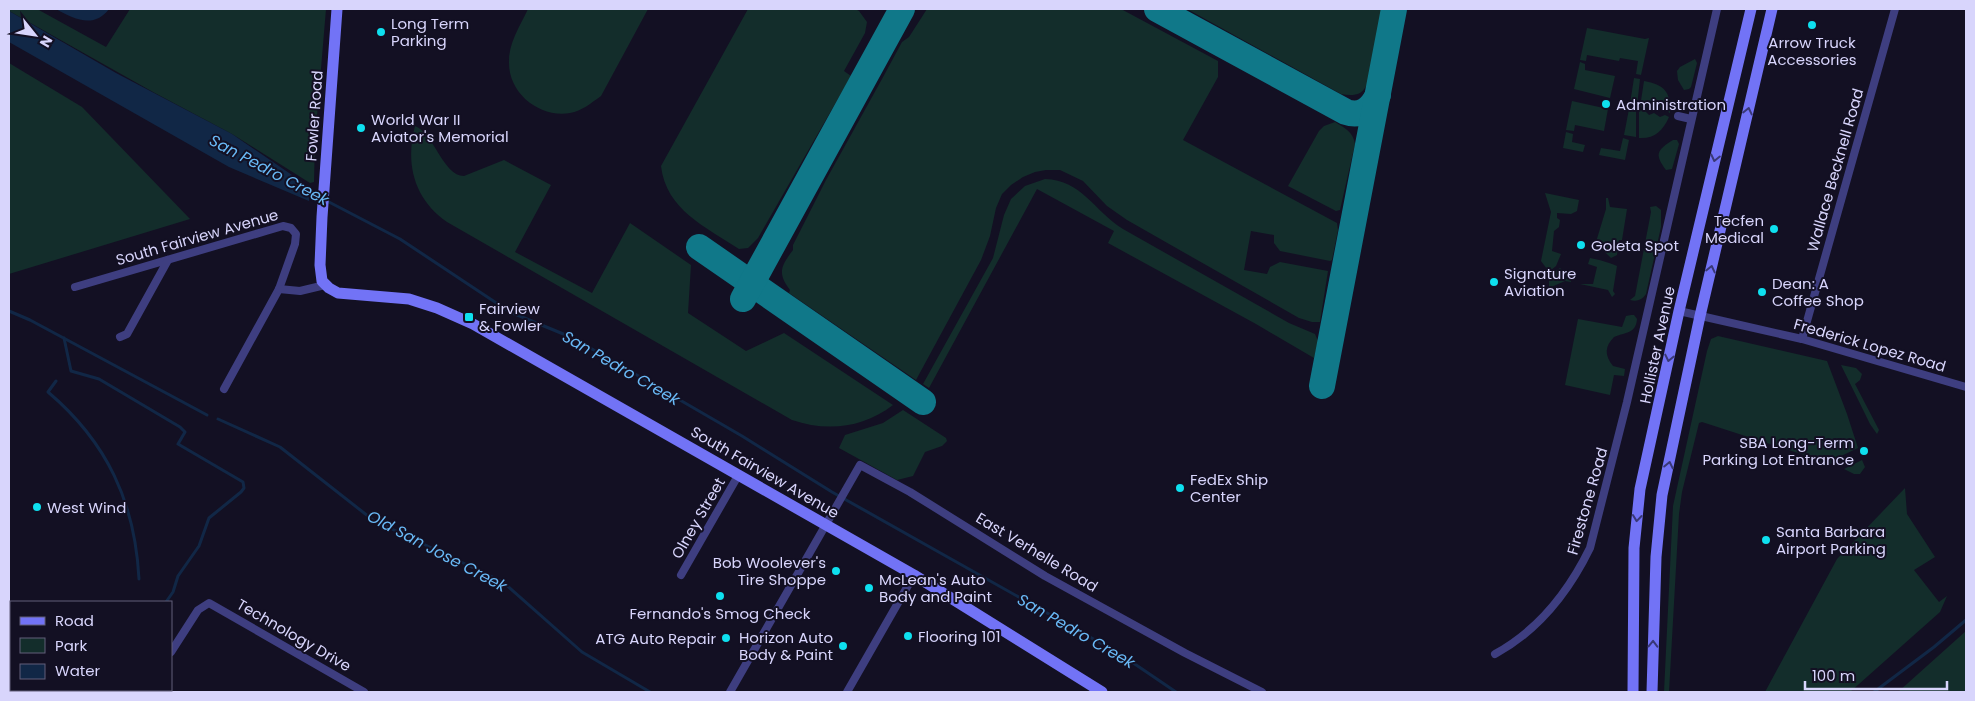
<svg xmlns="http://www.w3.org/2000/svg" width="1975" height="701" viewBox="0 0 1975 701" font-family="Poppins,sans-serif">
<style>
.green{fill:#132d2b}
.water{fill:#112746}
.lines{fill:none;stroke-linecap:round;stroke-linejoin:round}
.stream{stroke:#112746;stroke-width:3}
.taxiway{stroke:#107889;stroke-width:26}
.street{stroke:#3e3e80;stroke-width:8}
.secondary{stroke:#7273f6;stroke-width:11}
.oneway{stroke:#393877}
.poi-dot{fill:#0ee0ef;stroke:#131023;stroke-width:2}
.labels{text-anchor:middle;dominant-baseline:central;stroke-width:4;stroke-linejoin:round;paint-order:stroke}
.poi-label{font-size:15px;fill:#d8d5fc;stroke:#131023;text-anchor:start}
.street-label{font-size:15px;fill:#d8d5fc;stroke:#131023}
.water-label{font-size:16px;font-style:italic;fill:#69b9f6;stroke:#131023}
</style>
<rect width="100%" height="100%" fill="#131023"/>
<g class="green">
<polygon points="9,9 37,9 106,47 130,9 326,9 315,140 314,182 310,183 232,134 153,92 18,16 9,11"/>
<path d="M 528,9 L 648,9 L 601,96 C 591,103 582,111 570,113 C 540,118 509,94 509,63 C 508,44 520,26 528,9 Z"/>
<path d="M 748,9 L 855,9 L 859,11 L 867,22 L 865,33 L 844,71 L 851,76 L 758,238 L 748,248 L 739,249 C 706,227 666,210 661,166 Z"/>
<path d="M 927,9 L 1121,9 L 1218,61 L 1218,77 L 1183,140 L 1337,223 L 1338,230 L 1332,260 L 1330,261 L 1280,251 L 1274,243 L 1274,235 L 1251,231 L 1244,270 L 1267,274 L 1270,267 L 1280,262 L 1328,271 L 1320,322 L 1312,322 L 1299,318 L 1127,220 L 1107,206 L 1083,181 L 1060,170 L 1046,170 L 1035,172 L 1023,177 L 1011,185 L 1002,194 L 996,208 L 990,236 L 981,260 L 916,380 L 789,293 L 790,290 C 777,273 781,266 793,250 L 793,245 L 826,180 L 882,79 L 902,42 L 909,37 Z"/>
<path d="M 1187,9 L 1186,9 L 1385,9 C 1381,26 1375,85 1360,93 C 1354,96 1347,95 1341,94 Z"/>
<polygon points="1587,28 1645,39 1649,38 1641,75 1636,74 1638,61 1620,58 1619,61 1587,55 1586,61 1580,60"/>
<polygon points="1695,59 1697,63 1691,87 1689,89 1684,90 1678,80 1677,71 1680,67"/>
<polygon points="1580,62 1585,64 1585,70 1615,76 1610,98 1574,89"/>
<polygon points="9,63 82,107 190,219 9,274"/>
<polygon points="1634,78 1640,79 1637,106 1630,104"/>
<path d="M 1644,81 C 1664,85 1671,91 1670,113 L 1660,107 L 1656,110 L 1650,105 L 1645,108 L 1640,107 Z"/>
<polygon points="1572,101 1608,109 1604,131 1575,125 1574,131 1566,130"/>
<polygon points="1629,109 1636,111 1636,137 1624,135"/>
<path d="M 1639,110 L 1645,111 L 1649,115 L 1654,113 L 1660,117 L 1665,115 L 1669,117 C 1663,131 1654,139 1639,138 Z"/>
<path d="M 1335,122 C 1345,128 1353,132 1355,144 L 1340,210 L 1336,211 L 1288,186 L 1319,131 L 1324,126 Z"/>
<path d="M 415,126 C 434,133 443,176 464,176 L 504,160 L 551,185 L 515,252 L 592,293 L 630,223 L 691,265 L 688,313 L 746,351 L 784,333 L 893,405 C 863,428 827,432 792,420 L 447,222 C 414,199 405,164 415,126 Z"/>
<polygon points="1566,132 1573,134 1572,142 1585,145 1583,152 1563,148"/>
<polygon points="1623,138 1629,140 1625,160 1599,155 1601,148 1620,151"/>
<path d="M 1673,140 L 1677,140 L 1679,144 L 1672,169 L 1666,170 C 1654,154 1657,150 1673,140 Z"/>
<path d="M 1045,179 C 1082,180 1094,211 1123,229 L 1289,323 L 1315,334 L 1318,341 L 1314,358 L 1256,324 L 1108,243 L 1114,231 L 1037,189 L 929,388 L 923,384 L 993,258 L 1004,215 L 1011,199 L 1025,186 Z"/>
<polygon points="1545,193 1579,200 1577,211 1571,214 1557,213 1557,218 1560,220 1559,227 1554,231 1552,251 1561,254 1556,266 1551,270 1547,269 1541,261 1551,212"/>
<polygon points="1606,198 1608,198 1610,207 1627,209 1622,240 1619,240 1617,255 1611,258 1600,247 1601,243 1596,242 1606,209"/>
<path d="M 1656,206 L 1661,210 L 1661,227 L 1646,294 C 1642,300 1637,302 1630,300 L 1635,296 L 1651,212 L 1650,207 Z"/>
<path d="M 1590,258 C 1600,260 1607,262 1617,266 L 1613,291 L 1615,294 L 1612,297 L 1608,290 L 1580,284 L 1593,284 L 1597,267 L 1588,264 Z"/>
<polygon points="1560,268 1563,271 1562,278 1571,279 1571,282 1565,281 1549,288 1549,276"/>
<path d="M 1631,315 L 1634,315 L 1637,319 C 1636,334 1625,332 1614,337 C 1605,346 1604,355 1613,366 L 1625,369 L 1624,376 L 1614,375 L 1610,395 L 1565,385 L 1578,319 L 1622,327 L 1626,316 Z"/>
<polygon points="1718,336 1827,361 1847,414 1858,448 1839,457 1835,465 1702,422 1699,423 1682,492 1679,514 1669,692 1664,692 1673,506 1707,351 1711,339"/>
<polygon points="1841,365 1856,368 1862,374 1860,380 1855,384 1879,430 1877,434 1870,424"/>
<polygon points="903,410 946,438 947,441 942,446 925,452 913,476 897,480 839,448 845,435 883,423"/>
<polygon points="1862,460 1865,467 1860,474 1854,474 1844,469"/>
<polygon points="1905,488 1907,514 1935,557 1914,570 1939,602 1947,596 1940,612 1850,692 1765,692 1837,559"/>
<polygon points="1966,631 1966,692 1898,692"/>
</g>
<g class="water">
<path d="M 56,9 L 109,9 C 94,29 74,19 56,9 Z"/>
<polygon points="9,11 116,73 232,134 311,188 309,201 229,167 9,42"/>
</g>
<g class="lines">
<g class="stream">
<polyline points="307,191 321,198"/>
<polyline points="327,201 400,239 510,312 573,338 742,436 832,492 1120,654 1176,692"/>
<polyline points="9,311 30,320 207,415"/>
<polyline points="64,338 71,371 99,379 180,427 185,432 178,444 243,482 244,488 241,492 209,518 199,546 178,576 173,592 166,602"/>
<path d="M 56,381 L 48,392 C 107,442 135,502 139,579"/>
<polyline points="218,419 280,447 373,520 503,582 582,652 650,692"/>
<polyline points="1874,692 1934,647 1966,620"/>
</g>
<g class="taxiway">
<path d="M 1157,9 L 1346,112 C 1361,117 1371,109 1378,95"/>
<polyline points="699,247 923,402"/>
<polyline points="743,299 902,9"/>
<polyline points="1322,386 1394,9"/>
</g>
<g class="street">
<polyline points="1678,116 1691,119"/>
<polyline points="75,287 266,231 283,226 291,228 296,234 295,244 279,289 224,389"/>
<polyline points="279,289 300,291 325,285"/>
<polyline points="1679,311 1802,339 1966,387"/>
<polyline points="120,337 127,334 168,260"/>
<polyline points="1802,339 1895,9"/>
<polyline points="681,575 739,474"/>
<polyline points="171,652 198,610 209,603 364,692"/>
<path d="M 1495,654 C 1539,630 1568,593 1590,548 L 1627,402 L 1717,9"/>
<polyline points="148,692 150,690"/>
<polyline points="730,692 860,465 910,492 1045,576 1185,653 1262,692"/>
<polyline points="847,692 914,575"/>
</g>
<g class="secondary">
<polyline points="337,9 322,217 320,265 322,281 329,288 338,293 409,299 437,308 473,324 914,575 1102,692"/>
<polyline points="1633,692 1634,548 1640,489 1679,311 1751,9"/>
<polyline points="1652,692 1656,557 1662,495 1700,316 1772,9"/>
</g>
</g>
<defs><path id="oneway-chevron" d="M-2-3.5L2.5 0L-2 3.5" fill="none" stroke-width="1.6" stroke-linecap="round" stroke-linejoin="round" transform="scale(1.25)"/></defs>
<g class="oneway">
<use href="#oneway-chevron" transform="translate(1748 111) rotate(-77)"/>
<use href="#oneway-chevron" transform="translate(1715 158) rotate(103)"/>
<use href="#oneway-chevron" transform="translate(1711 269) rotate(-77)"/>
<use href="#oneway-chevron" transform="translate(1669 358) rotate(102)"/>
<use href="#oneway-chevron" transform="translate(1669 465) rotate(-78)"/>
<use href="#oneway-chevron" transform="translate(1637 518) rotate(96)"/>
<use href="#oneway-chevron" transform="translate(1653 644) rotate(-89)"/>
</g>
<g class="poi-dot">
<circle cx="1812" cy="25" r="5"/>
<circle cx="381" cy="32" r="5"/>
<circle cx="1606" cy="104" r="5"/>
<circle cx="361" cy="128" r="5"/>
<circle cx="1774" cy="229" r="5"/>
<circle cx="1581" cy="245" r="5"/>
<circle cx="1494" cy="282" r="5"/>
<circle cx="1762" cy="292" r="5"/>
<rect x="464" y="312" width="10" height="10" rx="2.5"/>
<circle cx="1864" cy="451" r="5"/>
<circle cx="1180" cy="488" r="5"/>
<circle cx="37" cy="507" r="5"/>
<circle cx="1766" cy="540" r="5"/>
<circle cx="836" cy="571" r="5"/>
<circle cx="869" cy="588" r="5"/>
<circle cx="720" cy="596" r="5"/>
<circle cx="908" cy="636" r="5"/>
<circle cx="726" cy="638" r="5"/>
<circle cx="843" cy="646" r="5"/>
</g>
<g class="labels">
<g class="poi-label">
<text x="391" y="23">Long Term<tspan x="391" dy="17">Parking</tspan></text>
<text x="1812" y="42" text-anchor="middle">Arrow Truck<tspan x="1812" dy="17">Accessories</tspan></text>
<text x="1616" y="104">Administration</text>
<text x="371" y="119">World War II<tspan x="371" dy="17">Aviator's Memorial</tspan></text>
<text x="1764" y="220" text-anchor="end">Tecfen<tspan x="1764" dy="17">Medical</tspan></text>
<text x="1591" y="245">Goleta Spot</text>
<text x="1504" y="273">Signature<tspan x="1504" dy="17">Aviation</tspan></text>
<text x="1772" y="283">Dean: A<tspan x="1772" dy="17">Coffee Shop</tspan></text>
<text x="479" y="308">Fairview<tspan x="479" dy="17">&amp; Fowler</tspan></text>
<text x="1854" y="442" text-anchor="end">SBA Long-Term<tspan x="1854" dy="17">Parking Lot Entrance</tspan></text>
<text x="1190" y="479">FedEx Ship<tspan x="1190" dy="17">Center</tspan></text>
<text x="47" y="507">West Wind</text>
<text x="1776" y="531">Santa Barbara<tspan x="1776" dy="17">Airport Parking</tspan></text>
<text x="826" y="562" text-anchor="end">Bob Woolever's<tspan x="826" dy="17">Tire Shoppe</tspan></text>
<text x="879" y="579">McLean's Auto<tspan x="879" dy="17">Body and Paint</tspan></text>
<text x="720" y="613" text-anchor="middle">Fernando's Smog Check</text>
<text x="918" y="636">Flooring 101</text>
<text x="833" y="637" text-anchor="end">Horizon Auto<tspan x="833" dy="17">Body &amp; Paint</tspan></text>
<text x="716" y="638" text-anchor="end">ATG Auto Repair</text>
</g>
<g class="street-label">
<text transform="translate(314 116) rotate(-86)">Fowler Road</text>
<text transform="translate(1835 170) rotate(-74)">Wallace Becknell Road</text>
<text transform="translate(197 237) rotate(-16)">South Fairview Avenue</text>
<text transform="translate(1657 345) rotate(-78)">Hollister Avenue</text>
<text transform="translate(1870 345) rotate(16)">Frederick Lopez Road</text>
<text transform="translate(765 472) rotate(30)">South Fairview Avenue</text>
<text transform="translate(1587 501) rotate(-74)">Firestone Road</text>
<text transform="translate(698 518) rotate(-60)">Olney Street</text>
<text transform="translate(1037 552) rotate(31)">East Verhelle Road</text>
<text transform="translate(294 635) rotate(30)">Technology Drive</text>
</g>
<g class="water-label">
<text transform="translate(269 170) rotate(28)">San Pedro Creek</text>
<text transform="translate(621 368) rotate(30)">San Pedro Creek</text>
<text transform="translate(437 551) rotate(28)">Old San Jose Creek</text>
<text transform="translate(1076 631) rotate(30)">San Pedro Creek</text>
</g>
</g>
<rect width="1975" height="701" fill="none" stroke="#d8d5fc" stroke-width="20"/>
<rect x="10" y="601" width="162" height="90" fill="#131023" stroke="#625f7a"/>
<rect x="20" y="617" width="25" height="8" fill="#7273f6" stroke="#625f7a"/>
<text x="55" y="626" font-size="15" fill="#d8d5fc">Road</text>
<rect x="20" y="638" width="25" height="15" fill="#132d2b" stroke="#625f7a"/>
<text x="55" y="651" font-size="15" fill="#d8d5fc">Park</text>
<rect x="20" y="664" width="25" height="15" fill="#112746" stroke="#625f7a"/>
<text x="55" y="676" font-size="15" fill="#d8d5fc">Water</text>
<g transform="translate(35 35) rotate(120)" stroke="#131023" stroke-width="4" paint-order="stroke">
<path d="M0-4L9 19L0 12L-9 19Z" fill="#d8d5fc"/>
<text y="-8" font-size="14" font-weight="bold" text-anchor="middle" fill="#d8d5fc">N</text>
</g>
<path d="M1805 681v8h142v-8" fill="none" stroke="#d8d5fc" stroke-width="2.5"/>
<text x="1812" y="681" font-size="15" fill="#d8d5fc" stroke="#131023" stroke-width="4" paint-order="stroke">100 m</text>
</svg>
